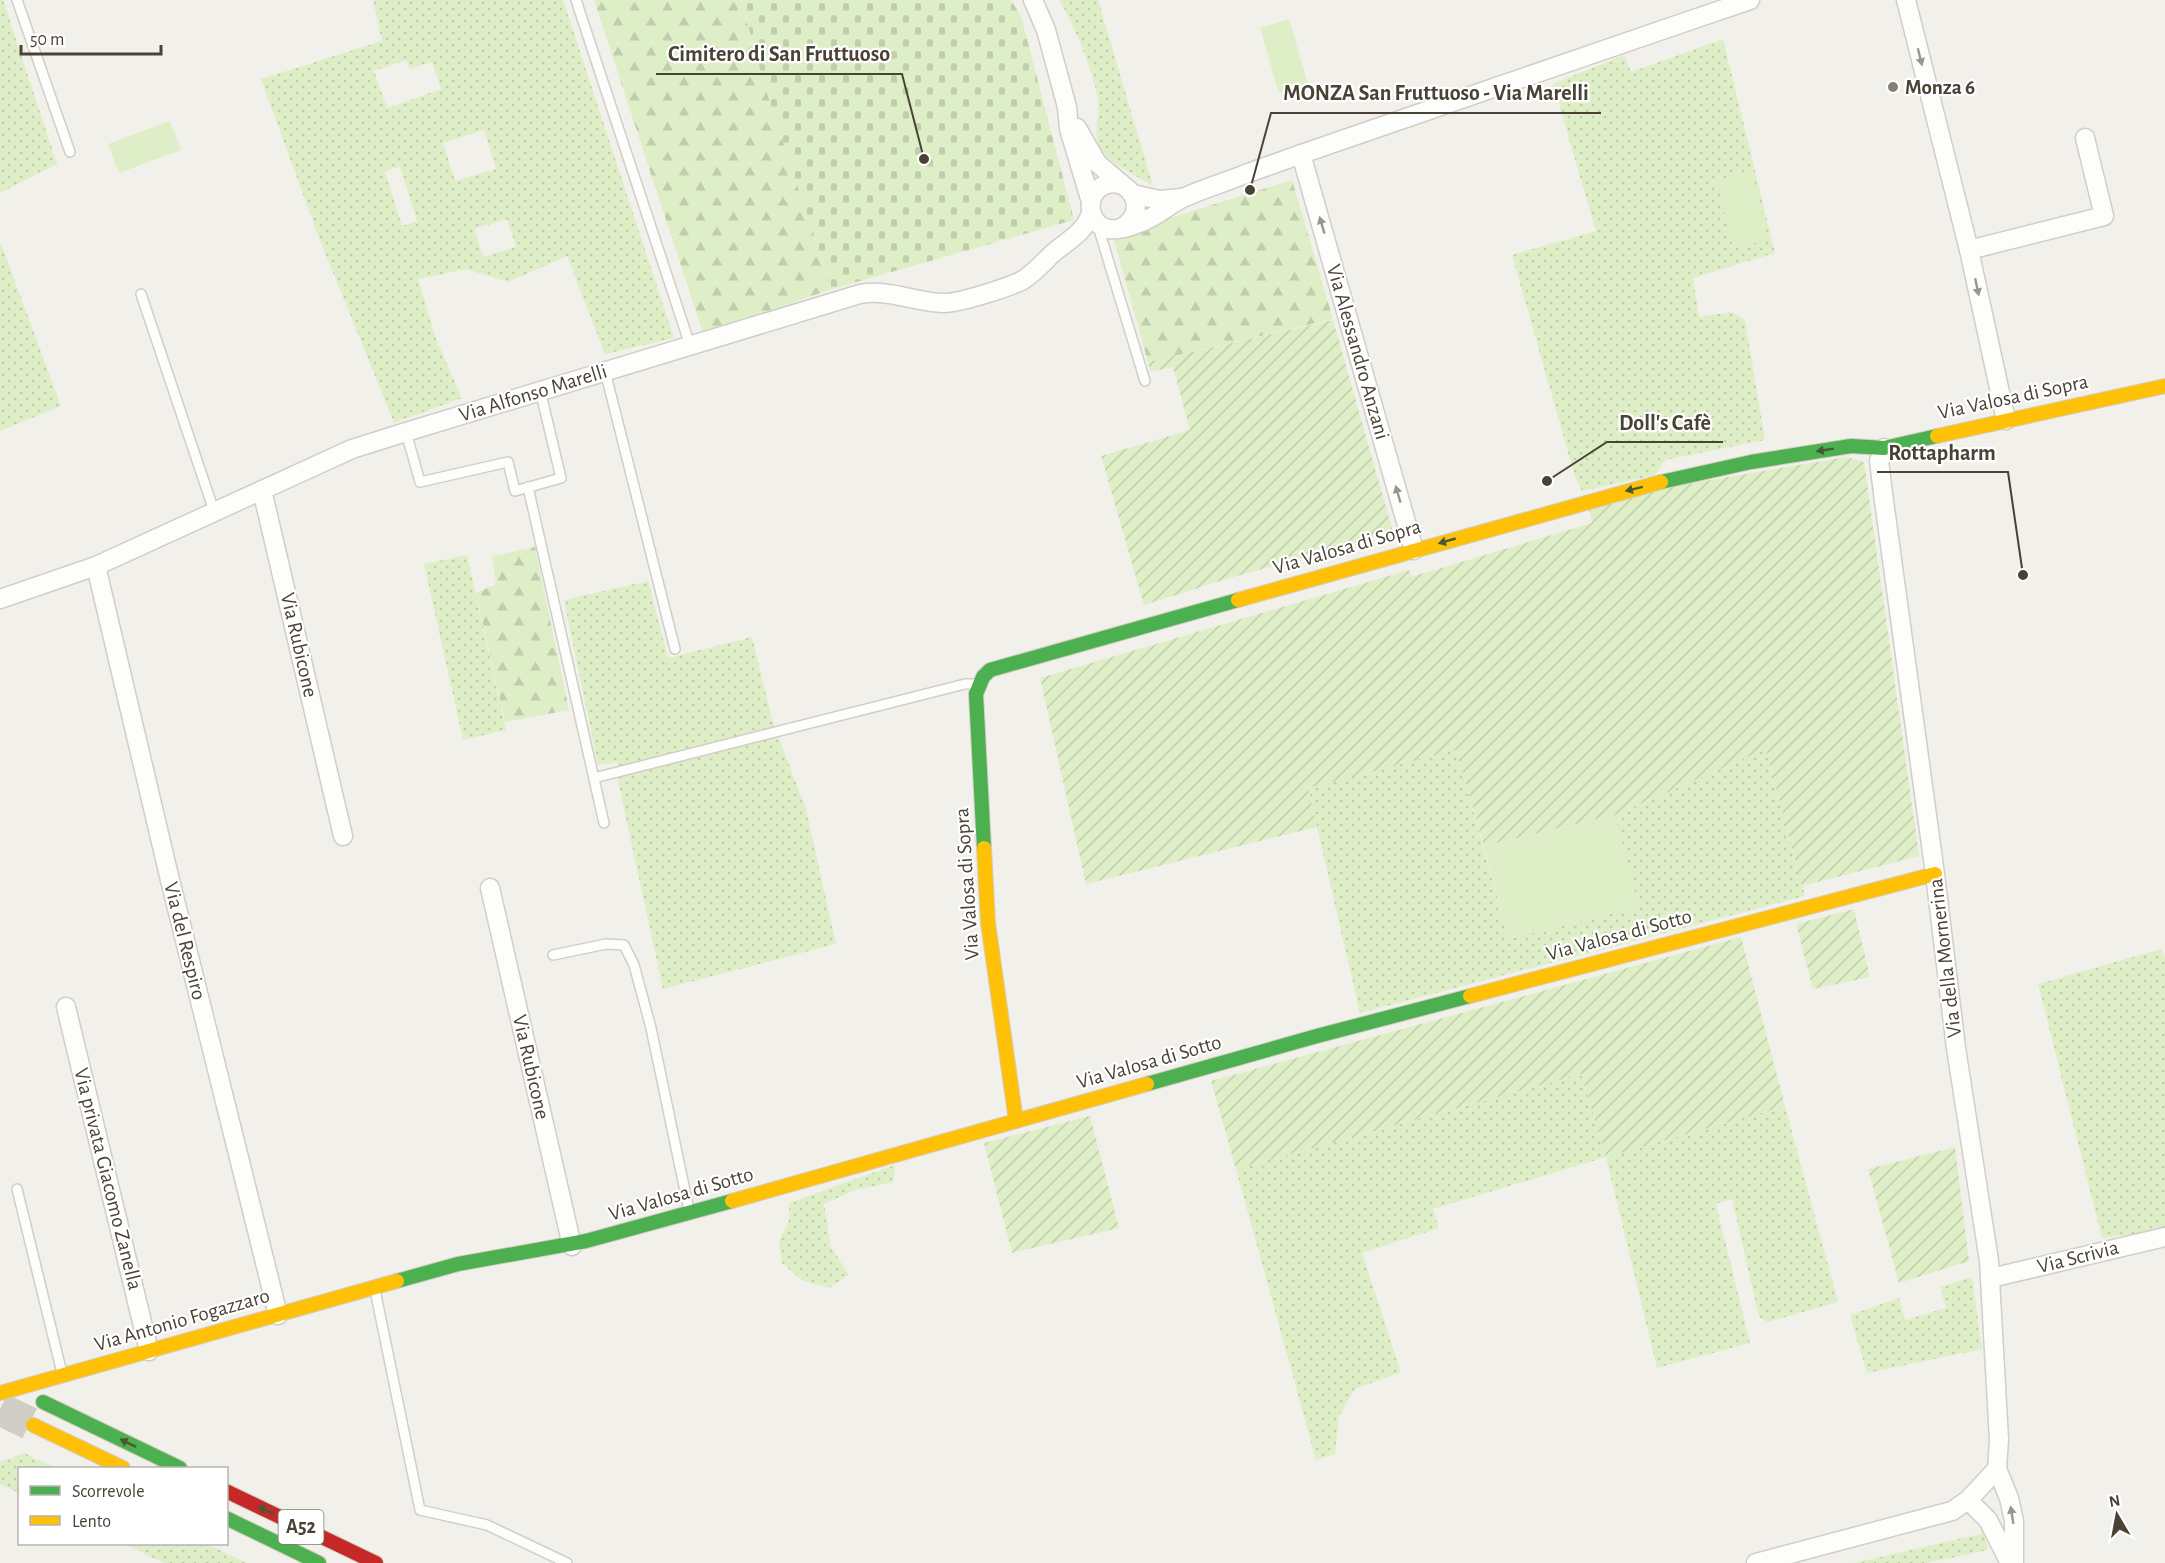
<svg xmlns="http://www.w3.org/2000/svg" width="2165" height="1563" viewBox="0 0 2165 1563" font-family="'Alegreya Sans',sans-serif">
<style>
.grass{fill:url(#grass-dots);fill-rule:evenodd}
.forest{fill:url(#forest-firs)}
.cemetery{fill:url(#cemetery-stones)}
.garden{fill:url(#garden-furrows)}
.pitch{fill:#deefc7}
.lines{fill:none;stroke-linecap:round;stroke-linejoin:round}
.highway-tunnel{stroke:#d0cdc6;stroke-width:33;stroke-dasharray:33 16;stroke-linecap:butt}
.lane-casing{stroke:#d0cec7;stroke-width:12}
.street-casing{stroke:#d0cec7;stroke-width:21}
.fast-casing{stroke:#d2cdc0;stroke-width:16}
.slow-casing{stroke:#d2cdc0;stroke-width:16}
.jam-casing{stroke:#d2cdc0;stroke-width:16}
.lane{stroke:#fdfdfc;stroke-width:9}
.street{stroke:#fdfdfc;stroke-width:18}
.fast{stroke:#4caf50;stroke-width:14}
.slow{stroke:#ffc107;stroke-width:14}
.jam{stroke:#c62828;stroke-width:14}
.oneway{fill:#9a968f}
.oneway2{fill:#4a583a}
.poi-dot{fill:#847f74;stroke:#fff;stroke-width:2}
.labels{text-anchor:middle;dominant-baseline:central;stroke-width:4.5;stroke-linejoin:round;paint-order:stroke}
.shield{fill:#fff;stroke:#807b72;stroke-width:1.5}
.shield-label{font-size:20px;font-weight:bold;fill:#494235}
.poi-label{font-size:21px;font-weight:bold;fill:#494235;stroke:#fff;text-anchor:start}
.street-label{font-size:21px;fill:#494235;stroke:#fff}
.leader{fill:none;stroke:#494235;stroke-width:2}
.callout-dot{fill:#494235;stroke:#fff;stroke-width:2}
.callout-label{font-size:22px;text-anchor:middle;font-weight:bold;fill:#494235;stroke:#fff;stroke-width:4.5;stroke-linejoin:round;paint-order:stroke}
</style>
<defs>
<pattern id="grass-dots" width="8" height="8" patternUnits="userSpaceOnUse" patternTransform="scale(1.5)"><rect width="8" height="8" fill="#deefc7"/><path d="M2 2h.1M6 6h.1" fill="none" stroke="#c0ceac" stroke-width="1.8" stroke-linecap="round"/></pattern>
<pattern id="forest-firs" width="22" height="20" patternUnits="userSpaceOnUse" patternTransform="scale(1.5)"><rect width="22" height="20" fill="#deefc7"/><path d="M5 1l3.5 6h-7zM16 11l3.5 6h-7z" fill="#c0ceac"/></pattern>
<pattern id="cemetery-stones" width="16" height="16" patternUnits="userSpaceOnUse" patternTransform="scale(1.5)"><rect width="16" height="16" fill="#deefc7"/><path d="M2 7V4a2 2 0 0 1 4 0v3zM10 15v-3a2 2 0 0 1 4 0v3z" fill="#c0ceac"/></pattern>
<pattern id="garden-furrows" width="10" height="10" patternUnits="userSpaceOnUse" patternTransform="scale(1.5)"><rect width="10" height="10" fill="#deefc7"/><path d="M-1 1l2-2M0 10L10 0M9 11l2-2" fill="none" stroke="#c0ceac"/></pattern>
</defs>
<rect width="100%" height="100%" fill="#f2f0ea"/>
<g class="grass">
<polygon points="0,0 3,0 57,164 0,193"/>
<path d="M 373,0 L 563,0 L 674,338 L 605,354 L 567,256 L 508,282 L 467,269 L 418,279 L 436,339 L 462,398 L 394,423 L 316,230 L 261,79 L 382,41 ZM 406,60 L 410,69 L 432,62 L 441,89 L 387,108 L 374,71 ZM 484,130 L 496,169 L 455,181 L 443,143 ZM 400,167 L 417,221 L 402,226 L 385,171 ZM 507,219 L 516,247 L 483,257 L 474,229 Z"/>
<path d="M 1059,0 L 1098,0 L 1153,186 C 1140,178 1111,163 1103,153 C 1090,134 1101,118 1098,99 C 1094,74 1073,21 1059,0 Z"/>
<polygon points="1723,39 1775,253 1693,278 1699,317 1732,312 1745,320 1765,440 1665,460 1655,475 1582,491 1575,477 1512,255 1596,231 1553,84 1624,55 1631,72"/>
<polygon points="0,241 61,406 0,431"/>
<polygon points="467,555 506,730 463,740 424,564"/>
<polygon points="648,581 668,658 752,637 773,723 806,809 836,944 663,989 618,781 618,762 598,765 564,600"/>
<polygon points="1456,749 1509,939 1638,907 1615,815 1766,749 1805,896 1360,1013 1308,788"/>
<polygon points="2161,949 2165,958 2165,1228 2153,1232 2102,1238 2038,984"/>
<polygon points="1581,1074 1606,1157 1785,1106 1838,1302 1768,1322 1759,1317 1732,1199 1716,1204 1750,1343 1657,1368 1606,1157 1433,1209 1439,1228 1362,1253 1401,1372 1355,1389 1339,1416 1335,1454 1316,1460 1236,1169"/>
<polygon points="895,1165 893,1182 855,1190 824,1204 831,1247 849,1275 829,1288 803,1281 782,1263 779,1241 789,1220 789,1203"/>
<polygon points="1972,1277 1982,1349 1867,1373 1850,1315 1899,1298 1905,1320 1946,1308 1940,1287"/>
<polygon points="24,1453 55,1468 20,1468 19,1493 0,1484 0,1462"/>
<polygon points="1984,1533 1988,1550 1927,1563 1854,1563"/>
<polygon points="124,1544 207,1544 247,1563 164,1563"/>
</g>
<g class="forest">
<polygon points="594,0 741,0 765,87 832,289 703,333"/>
<polygon points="1292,180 1333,319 1148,362 1113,236"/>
<polygon points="535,547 569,710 505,722 476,593 496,584 492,556"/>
</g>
<polygon class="cemetery" points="741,0 1011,0 1021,16 1074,220 832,289 765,87"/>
<g class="garden">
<polygon points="1333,320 1393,532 1230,578 1144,605 1101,456 1190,430 1173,367 1150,372 1148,362"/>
<polygon points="1846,457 1864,462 1919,856 1802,886 1766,749 1615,815 1484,846 1456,750 1308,788 1317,827 1086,884 1040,678 1409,570 1411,577 1592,523 1589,510 1646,491"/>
<polygon points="1854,909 1870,977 1813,989 1796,924"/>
<polygon points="1741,937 1785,1106 1606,1157 1581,1074 1236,1169 1211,1081"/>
<polygon points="1090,1116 1119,1228 1012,1253 984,1143"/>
<polygon points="1955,1147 1969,1261 1899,1283 1868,1169"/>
</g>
<g class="pitch">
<polygon points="1289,19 1308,84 1279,93 1260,28"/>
<polygon points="170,121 181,150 119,173 108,144"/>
<polygon points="1752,172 1768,240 1733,248 1717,180"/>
<polygon points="1615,815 1639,907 1509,939 1484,846"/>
</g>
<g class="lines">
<polyline class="highway-tunnel" points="0,1409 33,1425"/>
<defs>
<g id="lane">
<polyline points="17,0 70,152"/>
<polyline points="576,0 690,345"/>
<polyline points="1100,233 1145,381"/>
<polyline points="141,294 214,511"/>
<polyline points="605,371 675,649"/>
<polyline points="406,432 420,482 508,462 515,491 561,478 540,390"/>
<polyline points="528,487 604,823"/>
<polyline points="594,778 965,684 976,684"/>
<polyline points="553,955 606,944 624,945 634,965 651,1028 689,1210"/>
<polyline points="17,1189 62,1373"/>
<polyline points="375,1290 420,1510 487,1525 567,1563"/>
</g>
<g id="street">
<polyline points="1033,0 1046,30 1067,107 1069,129 1091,202"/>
<polyline points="1906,0 1969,250 2006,420"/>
<polyline points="1077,128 1097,163 1124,186"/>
<polyline points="1301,154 1414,550"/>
<polyline points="1132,194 1160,200 1181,198"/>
<path d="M 1121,228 C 1153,211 1127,171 1101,187 C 1084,198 1089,225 1109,229 C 1122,231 1141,223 1152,217 C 1163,211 1172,203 1183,198 C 1202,189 1223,183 1243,175 C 1297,155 1351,137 1406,118 C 1520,79 1635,39 1750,0"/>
<polyline points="1969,250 2104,216 2085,138"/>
<polyline points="262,490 343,836"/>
<polyline points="96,566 169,876 278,1315"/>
<path d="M 0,599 L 96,566 L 352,449 L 406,432 L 860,294 C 888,289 915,302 943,303 C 957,304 1010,287 1023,280 C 1034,273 1042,264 1051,255 C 1065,242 1085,233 1091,213"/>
<polyline points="490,888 572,1246"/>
<polyline points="66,1007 149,1351"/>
<polyline points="1991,1278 2165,1237"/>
<polyline points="1997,1469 2009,1498 2014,1521 2014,1563"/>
<polyline points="1968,1500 1988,1520 2010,1563"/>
<polyline points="1756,1563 1952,1511 1968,1500 1997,1469 1999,1440 1989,1261 1956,1048 1935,874 1884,501 1879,461 1884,448"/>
</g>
<g id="fast">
<polyline points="1661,482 1751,462 1851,446 1884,448 1937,436"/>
<polyline points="984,848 976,694 983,677 990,670 1238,600"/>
<polyline points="1147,1084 1317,1036 1470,996"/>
<polyline points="397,1281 458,1264 586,1241 732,1201"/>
<polyline points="43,1402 180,1468"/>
<polyline points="226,1518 319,1563"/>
</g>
<g id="slow">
<polyline points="1937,436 2165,386"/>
<polyline points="1238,600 1661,482"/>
<polyline points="984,848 988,923 1016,1121"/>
<polyline points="1470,996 1935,874"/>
<polyline points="732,1201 1147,1084"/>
<polyline points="0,1393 397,1281"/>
<polyline points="33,1425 123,1468"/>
</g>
<polyline id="jam" points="226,1491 376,1563"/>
</defs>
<use href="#lane" class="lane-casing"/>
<use href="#street" class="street-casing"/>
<use href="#fast" class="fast-casing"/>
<use href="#slow" class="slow-casing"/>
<use href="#jam" class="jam-casing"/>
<use href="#lane" class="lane"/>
<use href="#street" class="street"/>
<use href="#fast" class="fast"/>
<use href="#slow" class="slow"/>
<use href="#jam" class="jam"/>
</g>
<defs><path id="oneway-solid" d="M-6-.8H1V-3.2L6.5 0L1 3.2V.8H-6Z" transform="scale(1.5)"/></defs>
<g class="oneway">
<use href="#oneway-solid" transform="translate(1920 57) rotate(76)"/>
<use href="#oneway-solid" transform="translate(1322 225) rotate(-106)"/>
<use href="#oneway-solid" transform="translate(1977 287) rotate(78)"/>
<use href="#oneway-solid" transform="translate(1398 494) rotate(-106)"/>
<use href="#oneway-solid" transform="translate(2012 1515) rotate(-99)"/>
</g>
<g class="oneway2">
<use href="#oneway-solid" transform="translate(1825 450) rotate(171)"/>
<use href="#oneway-solid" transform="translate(1634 489) rotate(166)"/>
<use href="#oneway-solid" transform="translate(1447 541) rotate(164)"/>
<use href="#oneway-solid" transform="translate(128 1443) rotate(-154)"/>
<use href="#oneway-solid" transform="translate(266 1510) rotate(-154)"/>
</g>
<circle class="poi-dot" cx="1893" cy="87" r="6"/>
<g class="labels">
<rect class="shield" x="278.5" y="1510" width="45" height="34" rx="4.5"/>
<g class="shield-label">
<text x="301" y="1527">A52</text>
</g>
<g class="poi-label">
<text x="1905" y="87">Monza 6</text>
</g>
<g class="street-label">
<text transform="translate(1358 352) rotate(74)">Via Alessandro Anzani</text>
<text transform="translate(533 393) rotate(-17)">Via Alfonso Marelli</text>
<text transform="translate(2013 397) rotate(-12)">Via Valosa di Sopra</text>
<text transform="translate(1347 547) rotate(-16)">Via Valosa di Sopra</text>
<text transform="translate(299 645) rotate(77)">Via Rubicone</text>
<text transform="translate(967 884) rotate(-94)">Via Valosa di Sopra</text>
<text transform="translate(1619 935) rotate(-15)">Via Valosa di Sotto</text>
<text transform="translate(185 941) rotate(76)">Via del Respiro</text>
<text transform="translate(1945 958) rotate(-97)">Via della Mornerina</text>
<text transform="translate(1149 1062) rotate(-16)">Via Valosa di Sotto</text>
<text transform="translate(531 1067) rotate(77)">Via Rubicone</text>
<text transform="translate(108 1179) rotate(76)">Via privata Giacomo Zanella</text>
<text transform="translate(681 1194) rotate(-16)">Via Valosa di Sotto</text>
<text transform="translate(2078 1257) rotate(-14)">Via Scrivia</text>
<text transform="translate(182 1320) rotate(-16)">Via Antonio Fogazzaro</text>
</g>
</g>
<path class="leader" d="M924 159L902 74H656M1250 190L1271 113H1601M1547 481L1607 442H1723M2023 575L2008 472H1877"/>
<g class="callout-dot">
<circle cx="924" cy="159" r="6"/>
<circle cx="1250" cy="190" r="6"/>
<circle cx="1547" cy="481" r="6"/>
<circle cx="2023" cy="575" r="6"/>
</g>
<g class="callout-label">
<text x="779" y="61">Cimitero di San Fruttuoso</text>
<text x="1436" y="100">MONZA San Fruttuoso - Via Marelli</text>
<text x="1665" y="430">Doll's Cafè</text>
<text x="1942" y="460">Rottapharm</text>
</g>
<rect x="18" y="1467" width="210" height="78" fill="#ffffff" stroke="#b6b3ae" stroke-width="1.5"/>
<rect x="30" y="1486" width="30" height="9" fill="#4caf50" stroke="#b6b3ae" stroke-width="1.5"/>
<text x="72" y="1497" font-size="18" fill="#494235">Scorrevole</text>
<rect x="30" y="1516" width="30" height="9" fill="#ffc107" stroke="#b6b3ae" stroke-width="1.5"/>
<text x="72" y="1527" font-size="18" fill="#494235">Lento</text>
<g transform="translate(2117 1515) rotate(350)" stroke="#ffffff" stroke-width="4.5" paint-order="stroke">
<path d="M0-4.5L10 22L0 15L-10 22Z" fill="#494235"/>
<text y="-9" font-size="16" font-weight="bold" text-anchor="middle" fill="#494235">N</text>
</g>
<path d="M21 45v9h140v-9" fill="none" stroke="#494235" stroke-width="3"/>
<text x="30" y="45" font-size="18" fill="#494235" stroke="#ffffff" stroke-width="4.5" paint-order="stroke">50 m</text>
</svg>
